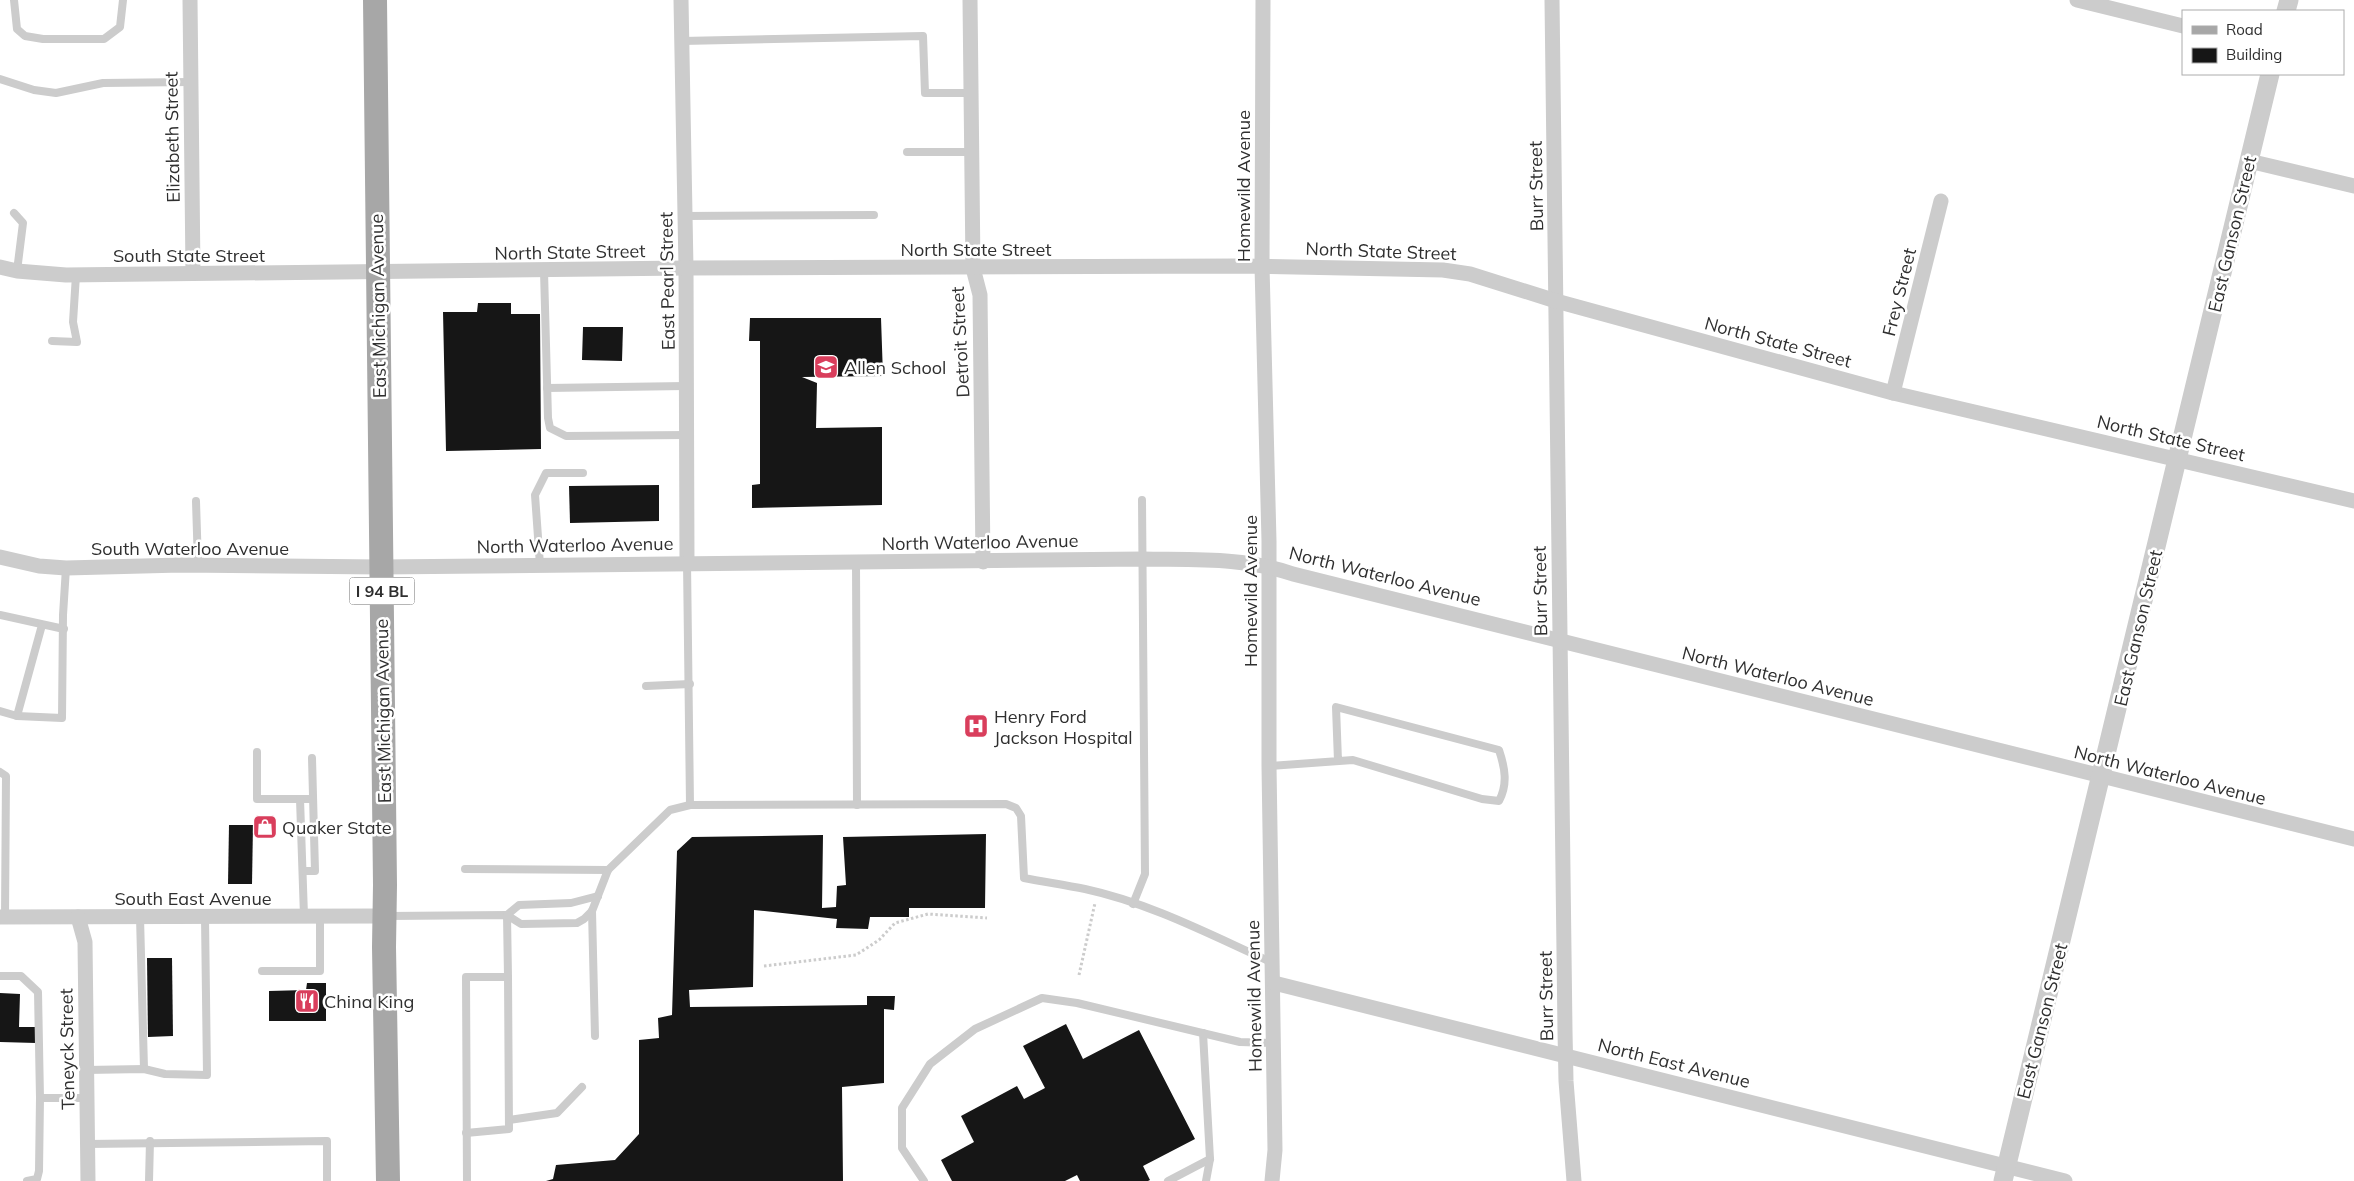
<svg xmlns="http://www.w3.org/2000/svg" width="2354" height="1181" viewBox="0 0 2354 1181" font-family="Mulish,sans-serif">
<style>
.building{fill:#161616}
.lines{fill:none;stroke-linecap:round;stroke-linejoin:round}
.path{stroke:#ccc;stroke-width:3;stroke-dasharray:2.5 2.5;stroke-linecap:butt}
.service{stroke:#ccc;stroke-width:8}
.minor{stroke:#ccc;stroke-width:15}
.tertiary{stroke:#ccc;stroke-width:19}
.primary{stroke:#a7a7a7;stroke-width:24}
.labels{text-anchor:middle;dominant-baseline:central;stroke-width:5;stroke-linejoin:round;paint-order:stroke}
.shield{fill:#fff;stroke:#6d6d6d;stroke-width:1}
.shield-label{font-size:16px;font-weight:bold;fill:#2f2f2f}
.street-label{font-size:18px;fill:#2f2f2f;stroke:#fff}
.poi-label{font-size:18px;fill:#2f2f2f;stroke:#fff;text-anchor:start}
</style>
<rect width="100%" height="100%" fill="#fff"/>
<g class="building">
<polygon points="478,303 511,303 511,314 540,314 541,449 446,451 443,312 477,312"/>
<polygon points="750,318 881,318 883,376 802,377 817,383 816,428 882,427 882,505 752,508 752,485 760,484 760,341 749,341"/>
<polygon points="583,327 623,327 622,361 582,360"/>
<polygon points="659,485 659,521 570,523 569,486"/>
<polygon points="229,825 253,825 252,884 228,884"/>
<polygon points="986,834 985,908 909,908 909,917 870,917 868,929 836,928 837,919 754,910 753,987 689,990 690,1007 867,1005 867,996 895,996 894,1010 884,1009 884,1083 842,1087 843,1181 546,1181 553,1179 556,1165 615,1160 639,1134 639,1040 659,1038 658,1018 672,1015 677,851 692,837 823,835 822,908 836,907 837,886 846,885 843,837"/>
<polygon points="147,958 172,958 173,1036 148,1037"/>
<polygon points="307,983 326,983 326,1021 269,1021 269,991 306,990"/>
<polygon points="0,993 20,994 19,1027 37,1027 36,1043 0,1042"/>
<polygon points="1066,1024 1083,1059 1139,1030 1195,1139 1143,1166 1150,1180 1148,1181 1080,1181 1077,1175 1065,1181 952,1181 941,1160 974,1142 961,1116 1017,1086 1024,1099 1045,1088 1023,1046"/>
</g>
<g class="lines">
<g class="path">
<polyline points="764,966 856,955 879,940 895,923 928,914 987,918"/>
<polyline points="1079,975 1095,903"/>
</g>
<g class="service">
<polyline points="14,0 17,29 25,36 43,39 104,39 120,27 123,0"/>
<polyline points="682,41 923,36 925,93 971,93"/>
<polyline points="0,79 34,90 56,93 103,83 190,82"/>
<polyline points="907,152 972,152"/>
<polyline points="14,213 23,223 17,271"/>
<polyline points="685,216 874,215"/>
<polyline points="544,271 548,418 550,428 566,436 687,435"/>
<polyline points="52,341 77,342 73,322 76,275"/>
<polyline points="547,388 686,386"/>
<polyline points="196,501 198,565"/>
<polyline points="687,562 690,805"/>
<polyline points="856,562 857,805"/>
<polyline points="540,565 535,495 546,473 583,473"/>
<polyline points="0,615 64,629"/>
<polyline points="646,686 690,684"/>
<polyline points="0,711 17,716 62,718 63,615 66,568"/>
<polyline points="17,716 42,625"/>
<polyline points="257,752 257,799 313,799"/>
<path d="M 1269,766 L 1353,760 L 1482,799 L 1499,801 C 1508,784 1505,768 1499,750 L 1336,707 L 1338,761"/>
<polyline points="0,772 6,776 5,917"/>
<polyline points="300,799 304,916"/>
<polyline points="465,869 608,870"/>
<polyline points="303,871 315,871 312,758"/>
<polyline points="1133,904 1145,874 1142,500"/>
<polyline points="592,911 595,1036"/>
<polyline points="507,915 519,905 571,903 598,896"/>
<path d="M 388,916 L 507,915 L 521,924 L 577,923 L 584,919 L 592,911 L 608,870 L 670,810 L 690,805 L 1006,804 L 1016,808 L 1021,816 L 1024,878 C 1045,882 1065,885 1085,889 C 1150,903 1211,935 1271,962"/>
<polyline points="140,917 144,1069"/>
<polyline points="262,971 320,971 320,916"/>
<polyline points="0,976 21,976 38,992 40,1098 87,1098"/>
<polyline points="1203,1033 1210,1159 1206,1181"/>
<polyline points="86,1070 144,1069 165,1074 207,1075 205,917"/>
<polyline points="509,1120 557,1113 582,1087"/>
<polyline points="466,1133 509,1129 508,977"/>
<polyline points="87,1144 327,1141 327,1181"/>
<polyline points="27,1181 37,1179 39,1171 40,1098"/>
<polyline points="149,1181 150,1141"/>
<polyline points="467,1181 466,977 508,977 507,915"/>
<polyline points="924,1181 902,1148 902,1108 930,1064 975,1029 1042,998 1077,1003 1240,1042 1274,1043"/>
<polyline points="1168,1181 1210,1159"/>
</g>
<g class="minor">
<polyline points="190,0 193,273"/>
<polyline points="681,0 686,268 687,562"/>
<polyline points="970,0 973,268 980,295 983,562"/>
<polyline points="1263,0 1262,266 1269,541 1269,766 1275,1150 1272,1181"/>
<polyline points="1552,0 1565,1031 1566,1081 1574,1181"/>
<polyline points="2077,0 2183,26"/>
<polyline points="2249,161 2354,186"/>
<polyline points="0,267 17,271 66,275 686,268 1241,266 1443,270 1470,274 1556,301 1893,393 2354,501"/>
<polyline points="1893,393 1941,201"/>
<path d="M 0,557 L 39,566 L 66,568 L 181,565 L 381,567 L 1143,559 C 1194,560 1244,557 1293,574 L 2354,839"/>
<polyline points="0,917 385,916"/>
<polyline points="78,917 85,942 88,1181"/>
<polyline points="1274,983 2065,1181"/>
</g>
<g class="tertiary">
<polyline points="2286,11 2289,0"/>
<polyline points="2003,1181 2270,74"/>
</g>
<polyline class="primary" points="375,0 385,885 384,947 388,1181"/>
</g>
<defs>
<symbol id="school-square" viewBox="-11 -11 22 22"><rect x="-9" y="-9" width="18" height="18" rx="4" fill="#d93e5c" stroke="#fff"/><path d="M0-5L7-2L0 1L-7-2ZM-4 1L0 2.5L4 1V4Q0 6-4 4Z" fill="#fff"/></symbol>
<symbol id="hospital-square" viewBox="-11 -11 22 22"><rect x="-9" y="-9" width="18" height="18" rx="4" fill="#d93e5c" stroke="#fff"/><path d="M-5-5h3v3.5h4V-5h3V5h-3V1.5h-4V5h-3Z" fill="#fff"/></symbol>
<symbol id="shop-square" viewBox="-11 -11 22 22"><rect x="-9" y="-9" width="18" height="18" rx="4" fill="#d93e5c" stroke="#fff"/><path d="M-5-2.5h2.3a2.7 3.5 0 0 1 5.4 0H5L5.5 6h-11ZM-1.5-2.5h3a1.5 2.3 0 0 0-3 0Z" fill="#fff"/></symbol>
<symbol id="restaurant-square" viewBox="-11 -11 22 22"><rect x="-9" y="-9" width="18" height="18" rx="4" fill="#d93e5c" stroke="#fff"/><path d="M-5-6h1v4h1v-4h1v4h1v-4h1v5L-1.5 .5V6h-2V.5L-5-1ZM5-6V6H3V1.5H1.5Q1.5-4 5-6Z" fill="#fff"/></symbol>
</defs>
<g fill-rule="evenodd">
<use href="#school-square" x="812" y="353" width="28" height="28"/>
<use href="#hospital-square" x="962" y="712" width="28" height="28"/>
<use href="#shop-square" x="251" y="813" width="28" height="28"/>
<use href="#restaurant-square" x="293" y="987" width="28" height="28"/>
</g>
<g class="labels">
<rect class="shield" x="349.5" y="577.5" width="65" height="27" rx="4"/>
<g class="shield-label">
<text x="382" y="591">I 94 BL</text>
</g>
<g class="street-label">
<text transform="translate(172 137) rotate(-91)">Elizabeth Street</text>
<text transform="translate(1243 186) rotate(-90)">Homewild Avenue</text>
<text transform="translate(1536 186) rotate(-91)">Burr Street</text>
<text transform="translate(2232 234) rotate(-77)">East Ganson Street</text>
<text x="976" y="249">North State Street</text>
<text transform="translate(1381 251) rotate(2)">North State Street</text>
<text transform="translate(570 252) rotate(-1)">North State Street</text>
<text x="189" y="255">South State Street</text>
<text transform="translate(667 281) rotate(-91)">East Pearl Street</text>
<text transform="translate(1899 292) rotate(-76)">Frey Street</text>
<text transform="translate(378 306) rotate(-91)">East Michigan Avenue</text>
<text transform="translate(960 342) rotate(-93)">Detroit Street</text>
<text transform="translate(1778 342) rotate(15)">North State Street</text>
<text transform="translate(2171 438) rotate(13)">North State Street</text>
<text transform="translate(980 542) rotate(-1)">North Waterloo Avenue</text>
<text transform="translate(575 545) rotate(-1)">North Waterloo Avenue</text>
<text x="190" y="548">South Waterloo Avenue</text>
<text transform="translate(1385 576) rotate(14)">North Waterloo Avenue</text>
<text transform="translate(1250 591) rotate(-90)">Homewild Avenue</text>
<text transform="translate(1540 591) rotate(-91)">Burr Street</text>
<text transform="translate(2138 628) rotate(-77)">East Ganson Street</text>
<text transform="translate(1778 676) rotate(14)">North Waterloo Avenue</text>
<text transform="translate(383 711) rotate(-91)">East Michigan Avenue</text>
<text transform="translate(2170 775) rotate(14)">North Waterloo Avenue</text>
<text x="193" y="898">South East Avenue</text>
<text transform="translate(1254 996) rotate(-91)">Homewild Avenue</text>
<text transform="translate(1546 996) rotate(-91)">Burr Street</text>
<text transform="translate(2042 1021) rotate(-76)">East Ganson Street</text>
<text transform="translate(67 1049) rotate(-91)">Teneyck Street</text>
<text transform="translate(1674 1063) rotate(14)">North East Avenue</text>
</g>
<g class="poi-label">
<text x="844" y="367">Allen School</text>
<text x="994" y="716">Henry Ford<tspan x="994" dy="21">Jackson Hospital</tspan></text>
<text x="282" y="827">Quaker State</text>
<text x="324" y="1001">China King</text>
</g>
</g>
<rect x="2182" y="10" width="162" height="65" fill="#ffffff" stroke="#acacac"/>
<rect x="2192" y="26" width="25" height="8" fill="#a7a7a7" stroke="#acacac"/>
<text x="2226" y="35" font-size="15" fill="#2f2f2f">Road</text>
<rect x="2192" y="48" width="25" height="15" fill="#161616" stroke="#acacac"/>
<text x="2226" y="60" font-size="15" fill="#2f2f2f">Building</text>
</svg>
